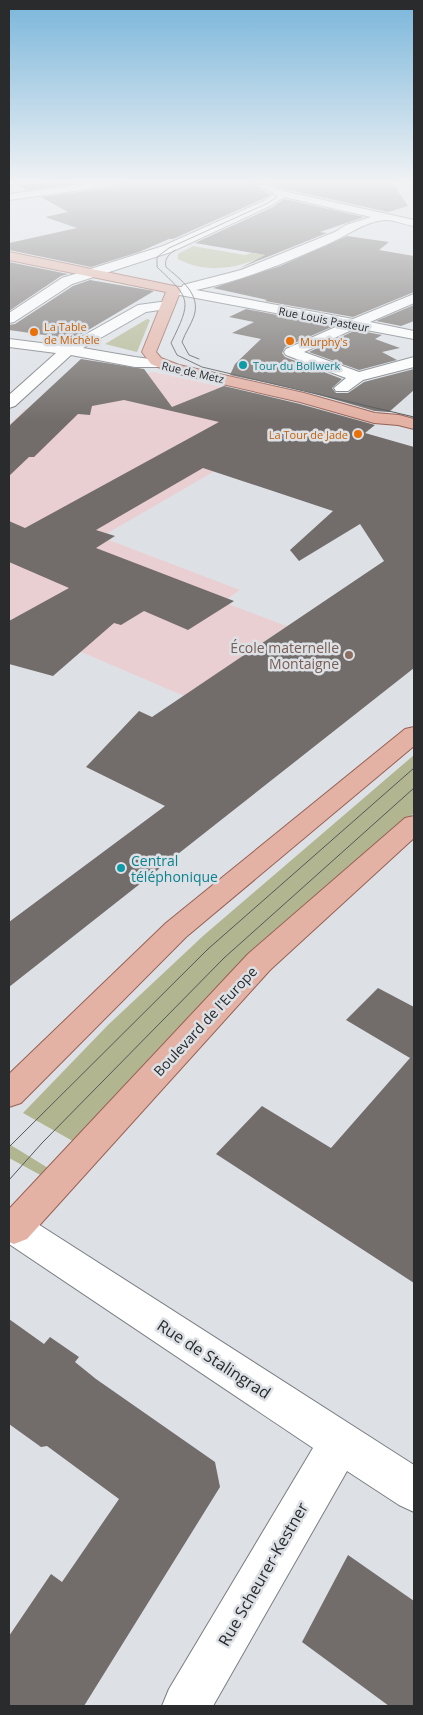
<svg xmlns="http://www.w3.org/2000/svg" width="423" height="1715" viewBox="0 0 423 1715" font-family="'Open Sans',sans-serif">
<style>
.education{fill:#eacfd2}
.green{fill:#b1b690}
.building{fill:#726d6a}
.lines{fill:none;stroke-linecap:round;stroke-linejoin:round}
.street-casing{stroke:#7a7e82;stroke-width:2}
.secondary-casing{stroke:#7a7e82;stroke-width:2}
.primary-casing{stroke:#976154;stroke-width:2}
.street{fill:#fff;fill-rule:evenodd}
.secondary{fill:#fff;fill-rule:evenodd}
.primary{fill:#e4b2a5;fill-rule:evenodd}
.tram{stroke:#54575a;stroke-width:1}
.food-dot{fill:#e8710a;stroke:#dde1e6;stroke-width:2}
.culture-dot{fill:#0f9aa8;stroke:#dde1e6;stroke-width:2}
.education-dot{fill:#8d6e63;stroke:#dde1e6;stroke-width:2}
.labels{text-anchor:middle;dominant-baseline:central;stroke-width:5;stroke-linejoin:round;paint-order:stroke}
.far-street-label{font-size:11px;fill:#292b2d;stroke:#dde1e6}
.far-food-label{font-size:11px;fill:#c56008;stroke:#dde1e6;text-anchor:start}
.far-culture-label{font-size:11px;fill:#0d838f;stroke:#dde1e6;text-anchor:start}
.education-label{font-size:14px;fill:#785e54;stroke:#dde1e6;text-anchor:end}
.culture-label{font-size:14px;fill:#0d838f;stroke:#dde1e6;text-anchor:start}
.street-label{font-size:14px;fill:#292b2d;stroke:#dde1e6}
.near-street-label{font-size:16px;fill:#292b2d;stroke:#dde1e6}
</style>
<rect width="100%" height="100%" fill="#dde1e6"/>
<polygon class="education" points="154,372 260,395 308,417 101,537 240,590 223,602 287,626 184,696 9,621 9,425 25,409 59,414 146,373"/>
<g class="green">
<path d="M 193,246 L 245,255 L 251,253 L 265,255 C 239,269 206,274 178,259 L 178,254 Z"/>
<polygon points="147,319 150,320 137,352 105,344"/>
<polygon points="414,755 414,813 272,943 78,1144 23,1113 108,1025 203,936"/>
<polygon points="9,1144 53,1171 46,1178 9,1158"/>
</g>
<g class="building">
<polygon points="70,182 84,182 27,190 18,185"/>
<polygon points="124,182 392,182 408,206 388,212 280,188 265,182 259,184 258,188 270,195 263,199 173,239 169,239 139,252 91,267 9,250 9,243 77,228 45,217 68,212 41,197 117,187"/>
<polygon points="284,199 364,217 320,232 327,233 240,268 265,255 195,243 273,207"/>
<polygon points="347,236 389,242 379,250 414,256 414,292 353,317 265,301 267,300 213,288 280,266"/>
<polygon points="9,262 68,274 61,276 9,311"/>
<polygon points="90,280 154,291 73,339 9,330 9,325 15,324 73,286"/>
<polygon points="414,305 414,321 401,326 376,321"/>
<polygon points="246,309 334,326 285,347 282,353 285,357 342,379 332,388 336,393 348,393 364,382 414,369 414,390 389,412 375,411 305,391 230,375 235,364 261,339 232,333 254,322 229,317"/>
<polygon points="356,330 382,335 375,339 400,348 382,352 397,360 359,370 309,352"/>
<polygon points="81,359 144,369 172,407 224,386 300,404 375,425 365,433 414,447 414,668 9,987 9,922 165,806 86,767 139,711 152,717 384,561 360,524 299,561 290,550 333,511 203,468 96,530 115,536 96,548 234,601 188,630 144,611 121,625 114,623 53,676 9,664 9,621 69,588 9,562 9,521 25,528 219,422 124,400 92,406 90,415 78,414 34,457 29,457 9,476 9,426"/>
<polygon points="378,988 414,1007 414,1283 216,1154 262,1106 331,1148 410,1058 346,1020"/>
<polygon points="9,1319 44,1344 50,1337 79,1357 75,1362 96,1379 215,1462 220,1487 84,1706 9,1706 9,1636 51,1574 62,1582 119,1499 47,1446 41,1447 9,1424"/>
<polygon points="348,1555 414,1601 414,1706 389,1706 302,1642"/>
</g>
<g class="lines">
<defs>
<g id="street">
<path d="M 265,184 L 279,190 L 414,220 L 414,226 C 405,225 393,219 384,220 C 364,222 346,236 328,244 C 285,263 242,281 196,290 L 353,319 L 414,294 L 414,303 L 370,322 L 414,331 L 414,339 L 356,328 L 304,352 L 359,372 L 414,357 L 414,367 L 363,380 L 348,391 L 336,391 L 334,388 L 346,378 L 286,355 L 284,352 L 286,349 L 340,325 L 169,293 L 167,290 L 169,287 L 182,287 L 183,285 L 241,270 L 335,232 L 346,225 L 371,217 L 284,197 L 272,205 L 171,252 L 72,284 L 14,322 L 9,323 L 9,313 L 62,278 L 163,246 L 264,201 L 273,195 L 260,187 L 261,185 Z"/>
<polygon points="168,301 173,302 175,305 173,308 146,312 83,348 135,357 166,361 169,364 166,367 135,367 71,355 15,406 9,408 9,395 56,353 9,347 9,339 65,346 138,305"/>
<polygon points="14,1212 27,1217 414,1465 414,1512 399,1505 347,1471 213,1706 162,1706 169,1689 313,1448 9,1244 9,1214"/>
</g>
<polygon id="secondary" points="96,182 122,182 117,185 9,200 9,194"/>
<g id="primary">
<polygon points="9,252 179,287 181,290 156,352 161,358 179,365 304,393 375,413 399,415 414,419 414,429 398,425 374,423 300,402 170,372 151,364 142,352 166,292 9,260"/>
<polygon points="414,727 414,746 186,937 21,1103 9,1107 9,1074 166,923 405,729"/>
<polygon points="414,816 414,838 270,970 27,1239 14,1244 9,1242 9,1209 248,954 405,818"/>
</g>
</defs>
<use href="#street" class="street-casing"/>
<use href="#secondary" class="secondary-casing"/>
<use href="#primary" class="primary-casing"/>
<use href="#street" class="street"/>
<use href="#secondary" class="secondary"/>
<use href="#primary" class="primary"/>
<g class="tram">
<path d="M 234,182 L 268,190 L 277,197 L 268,203 L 169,248 L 157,257 L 157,267 C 191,299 192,300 171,343 L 177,355 L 202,367 L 414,417"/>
<path d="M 175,250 C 169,254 164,259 166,267 C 181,280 201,294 194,316 C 191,325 185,333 182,342 L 189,355 L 199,359"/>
<polyline points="9,1147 208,949 414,768"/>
<polyline points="9,1180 42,1143 224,958 414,788"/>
</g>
</g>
<linearGradient id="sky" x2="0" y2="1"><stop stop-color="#7ab6db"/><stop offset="0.43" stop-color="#f0f2f4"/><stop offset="1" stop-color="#f0f2f4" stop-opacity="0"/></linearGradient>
<rect width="423" height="422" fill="url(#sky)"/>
<g class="food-dot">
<circle cx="34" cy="332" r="5"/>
<circle cx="290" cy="341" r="5"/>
<circle cx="358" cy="434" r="5"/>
</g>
<g class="culture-dot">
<circle cx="243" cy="365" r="5"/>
<circle cx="121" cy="868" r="5"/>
</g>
<circle class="education-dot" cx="349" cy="655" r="5"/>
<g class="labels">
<g class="far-street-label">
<text transform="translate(324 319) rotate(11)">Rue Louis Pasteur</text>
<text transform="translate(193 372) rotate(13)">Rue de Metz</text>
</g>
<g class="far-food-label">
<text x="44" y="326">La Table<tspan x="44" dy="13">de Michèle</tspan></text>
<text x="300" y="341">Murphy's</text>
<text x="348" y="434" text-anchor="end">La Tour de Jade</text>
</g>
<g class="far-culture-label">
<text x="253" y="365">Tour du Bollwerk</text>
</g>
<g class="education-label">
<text x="339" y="647">École maternelle<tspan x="339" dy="16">Montaigne</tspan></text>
</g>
<g class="culture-label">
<text x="131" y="860">Central<tspan x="131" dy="16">téléphonique</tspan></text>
</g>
<g class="street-label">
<text transform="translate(205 1021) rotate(-47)">Boulevard de l'Europe</text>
</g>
<g class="near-street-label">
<text transform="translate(214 1359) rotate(33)">Rue de Stalingrad</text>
<text transform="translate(263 1574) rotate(-60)">Rue Scheurer-Kestner</text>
</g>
</g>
<rect width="423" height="1715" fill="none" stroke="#292b2d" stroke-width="20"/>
</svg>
